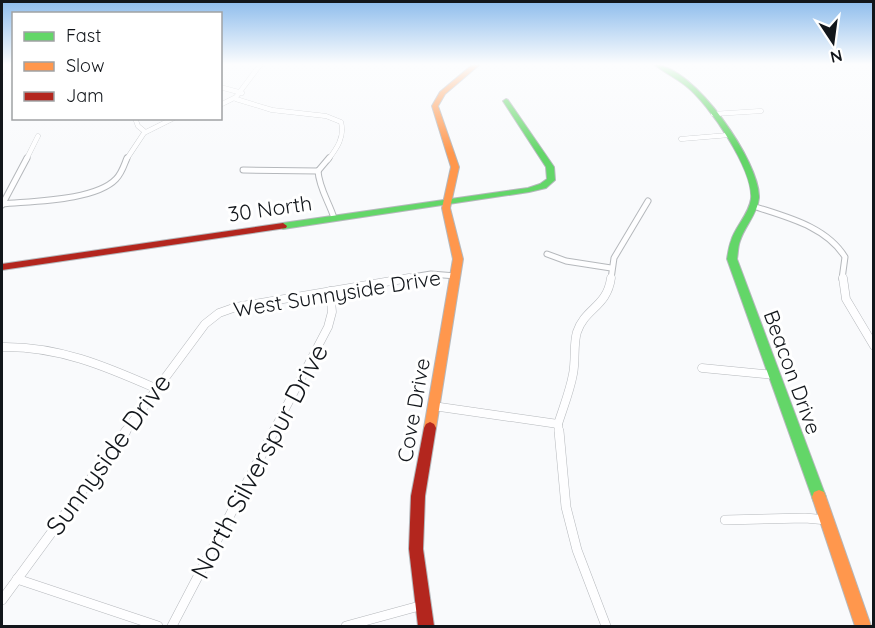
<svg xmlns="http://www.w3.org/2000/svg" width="875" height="628" viewBox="0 0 875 628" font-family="Quicksand,sans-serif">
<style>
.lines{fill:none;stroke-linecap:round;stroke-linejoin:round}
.street-far3-casing{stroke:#b5b8bc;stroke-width:5}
.street-far2-casing{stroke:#b5b8bc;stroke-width:7}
.street-far1-casing{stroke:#b5b8bc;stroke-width:9}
.street-casing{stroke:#b5b8bc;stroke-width:10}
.fast-casing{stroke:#b5b8bc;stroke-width:2}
.slow-casing{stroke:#b5b8bc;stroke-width:2}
.jam-casing{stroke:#b5b8bc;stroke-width:2}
.street-far3{stroke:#fefeff;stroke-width:4.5}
.street-far2{stroke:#fefeff;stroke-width:5}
.street-far1{stroke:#fefeff;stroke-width:8}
.street{stroke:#fefeff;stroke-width:9}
.fast{fill:#63d668;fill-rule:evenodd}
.slow{fill:#ff974d;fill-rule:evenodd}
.jam{fill:#b3261e;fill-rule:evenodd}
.labels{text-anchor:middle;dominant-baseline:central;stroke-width:6;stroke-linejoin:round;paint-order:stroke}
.street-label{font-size:21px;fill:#12161b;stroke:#fff}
.near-street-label{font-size:26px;fill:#12161b;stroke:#fff}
</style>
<rect width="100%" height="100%" fill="#f9fafc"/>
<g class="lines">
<defs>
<g id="street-far3">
<polyline points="2,73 6,65"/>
<polyline points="220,87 242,93"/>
<path d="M 236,99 L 272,110 L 326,116 L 341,122 C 345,137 337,148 328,160"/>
<polyline points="220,105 236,97 260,65"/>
<polyline points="713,114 761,111"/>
<polyline points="135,118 138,126 144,131"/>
<polyline points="681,139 729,135"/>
<polyline points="26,160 38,136"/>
<polyline points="126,160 144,133 174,118"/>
</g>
<g id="street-far2">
<polyline points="243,170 318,171"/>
<polyline points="318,171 329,158"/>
<path d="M 318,171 C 319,188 329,202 334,218"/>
<path d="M 2,204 C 31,201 95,201 116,179 C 122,173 124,165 127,158"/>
<polyline points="2,205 27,158"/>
<path d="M 753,206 C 786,217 826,226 845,257 L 842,279"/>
<polyline points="547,254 566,261 611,268"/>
<polyline points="400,279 431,274 456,276"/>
<polyline points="611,279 614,258 648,201"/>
</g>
<g id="street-far1">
<polyline points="843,278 846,299 874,346"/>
<path d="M 2,347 C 58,346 105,366 155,388"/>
<polyline points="702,368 774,375"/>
<polyline points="433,406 558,424"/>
<polyline points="125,432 205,324 219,313 236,307 409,278"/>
<polyline points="273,432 328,327 332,312 330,291"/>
<path d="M 559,432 L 558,424 C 563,408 570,391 573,374 C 576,360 573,345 577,332 C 585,308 607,307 611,278"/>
</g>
<g id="street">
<polyline points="559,431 566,507 577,550 606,626"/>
<polyline points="725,520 805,518 827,520"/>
<polyline points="17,579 158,626"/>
<polyline points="2,600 126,431"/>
<polyline points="172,626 274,431"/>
<polyline points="346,626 423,605"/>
</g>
<g id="fast">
<path d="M 655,65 C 693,65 761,163 759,198 C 758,213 744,227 740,241 C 738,246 738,253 737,259 L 826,497 L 824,502 L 819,504 L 814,502 L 812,497 L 727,259 C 728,253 729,246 731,241 C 735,227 749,214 751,199 C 754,170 709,104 686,86 C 676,78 665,73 655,65 Z"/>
<polygon points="506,99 508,100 554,167 555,180 546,188 529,192 283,229 279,226 283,223 528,188 540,184 547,179 546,167 503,101"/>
</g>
<g id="slow">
<polygon points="472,65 479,65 445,94 438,106 459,167 450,208 463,259 436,428 434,432 430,434 426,432 424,428 453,259 442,208 451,167 432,106 440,92"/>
<polygon points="819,490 824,492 826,497 871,626 855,626 812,497 814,492"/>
</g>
<g id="jam">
<polygon points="283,223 287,226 286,228 2,270 2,264"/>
<polygon points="430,422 434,424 436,428 425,496 423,549 434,626 418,626 409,549 411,496 424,428 426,424"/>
</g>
</defs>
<use href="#street-far3" class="street-far3-casing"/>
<use href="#street-far2" class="street-far2-casing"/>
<use href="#street-far1" class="street-far1-casing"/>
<use href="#street" class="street-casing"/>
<use href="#fast" class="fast-casing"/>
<use href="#slow" class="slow-casing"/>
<use href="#jam" class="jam-casing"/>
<use href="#street-far3" class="street-far3"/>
<use href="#street-far2" class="street-far2"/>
<use href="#street-far1" class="street-far1"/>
<use href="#street" class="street"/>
<use href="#fast" class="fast"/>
<use href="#slow" class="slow"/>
<use href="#jam" class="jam"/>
</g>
<linearGradient id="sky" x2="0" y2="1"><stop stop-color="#8dbcec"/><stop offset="0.42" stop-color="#fcfdfe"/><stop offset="1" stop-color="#fcfdfe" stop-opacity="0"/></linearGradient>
<rect width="875" height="153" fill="url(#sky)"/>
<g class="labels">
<g class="street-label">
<text transform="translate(270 208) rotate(-8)">30 North</text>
<text transform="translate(337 293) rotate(-9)">West Sunnyside Drive</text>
<text transform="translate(793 372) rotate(70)">Beacon Drive</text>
<text transform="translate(413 410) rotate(-80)">Cove Drive</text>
</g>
<g class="near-street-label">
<text transform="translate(108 454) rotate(-54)">Sunnyside Drive</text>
<text transform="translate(259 461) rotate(-62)">North Silverspur Drive</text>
</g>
</g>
<rect width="875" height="628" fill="none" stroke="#12161b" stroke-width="6"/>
<rect x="12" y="12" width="210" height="108" fill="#ffffff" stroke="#a0a2a4" stroke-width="1.5"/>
<rect x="24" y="32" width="30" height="9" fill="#63d668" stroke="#a0a2a4" stroke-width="1.5"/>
<text x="66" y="42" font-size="18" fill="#12161b">Fast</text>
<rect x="24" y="62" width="30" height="9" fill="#ff974d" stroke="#a0a2a4" stroke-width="1.5"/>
<text x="66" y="72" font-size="18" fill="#12161b">Slow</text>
<rect x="24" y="92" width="30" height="9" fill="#b3261e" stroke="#a0a2a4" stroke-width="1.5"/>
<text x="66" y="102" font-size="18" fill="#12161b">Jam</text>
<g transform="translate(833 42) rotate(167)" stroke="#ffffff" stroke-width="4.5" paint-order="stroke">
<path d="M0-4.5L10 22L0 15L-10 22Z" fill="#12161b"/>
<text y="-9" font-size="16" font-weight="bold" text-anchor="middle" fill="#12161b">N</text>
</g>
</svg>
